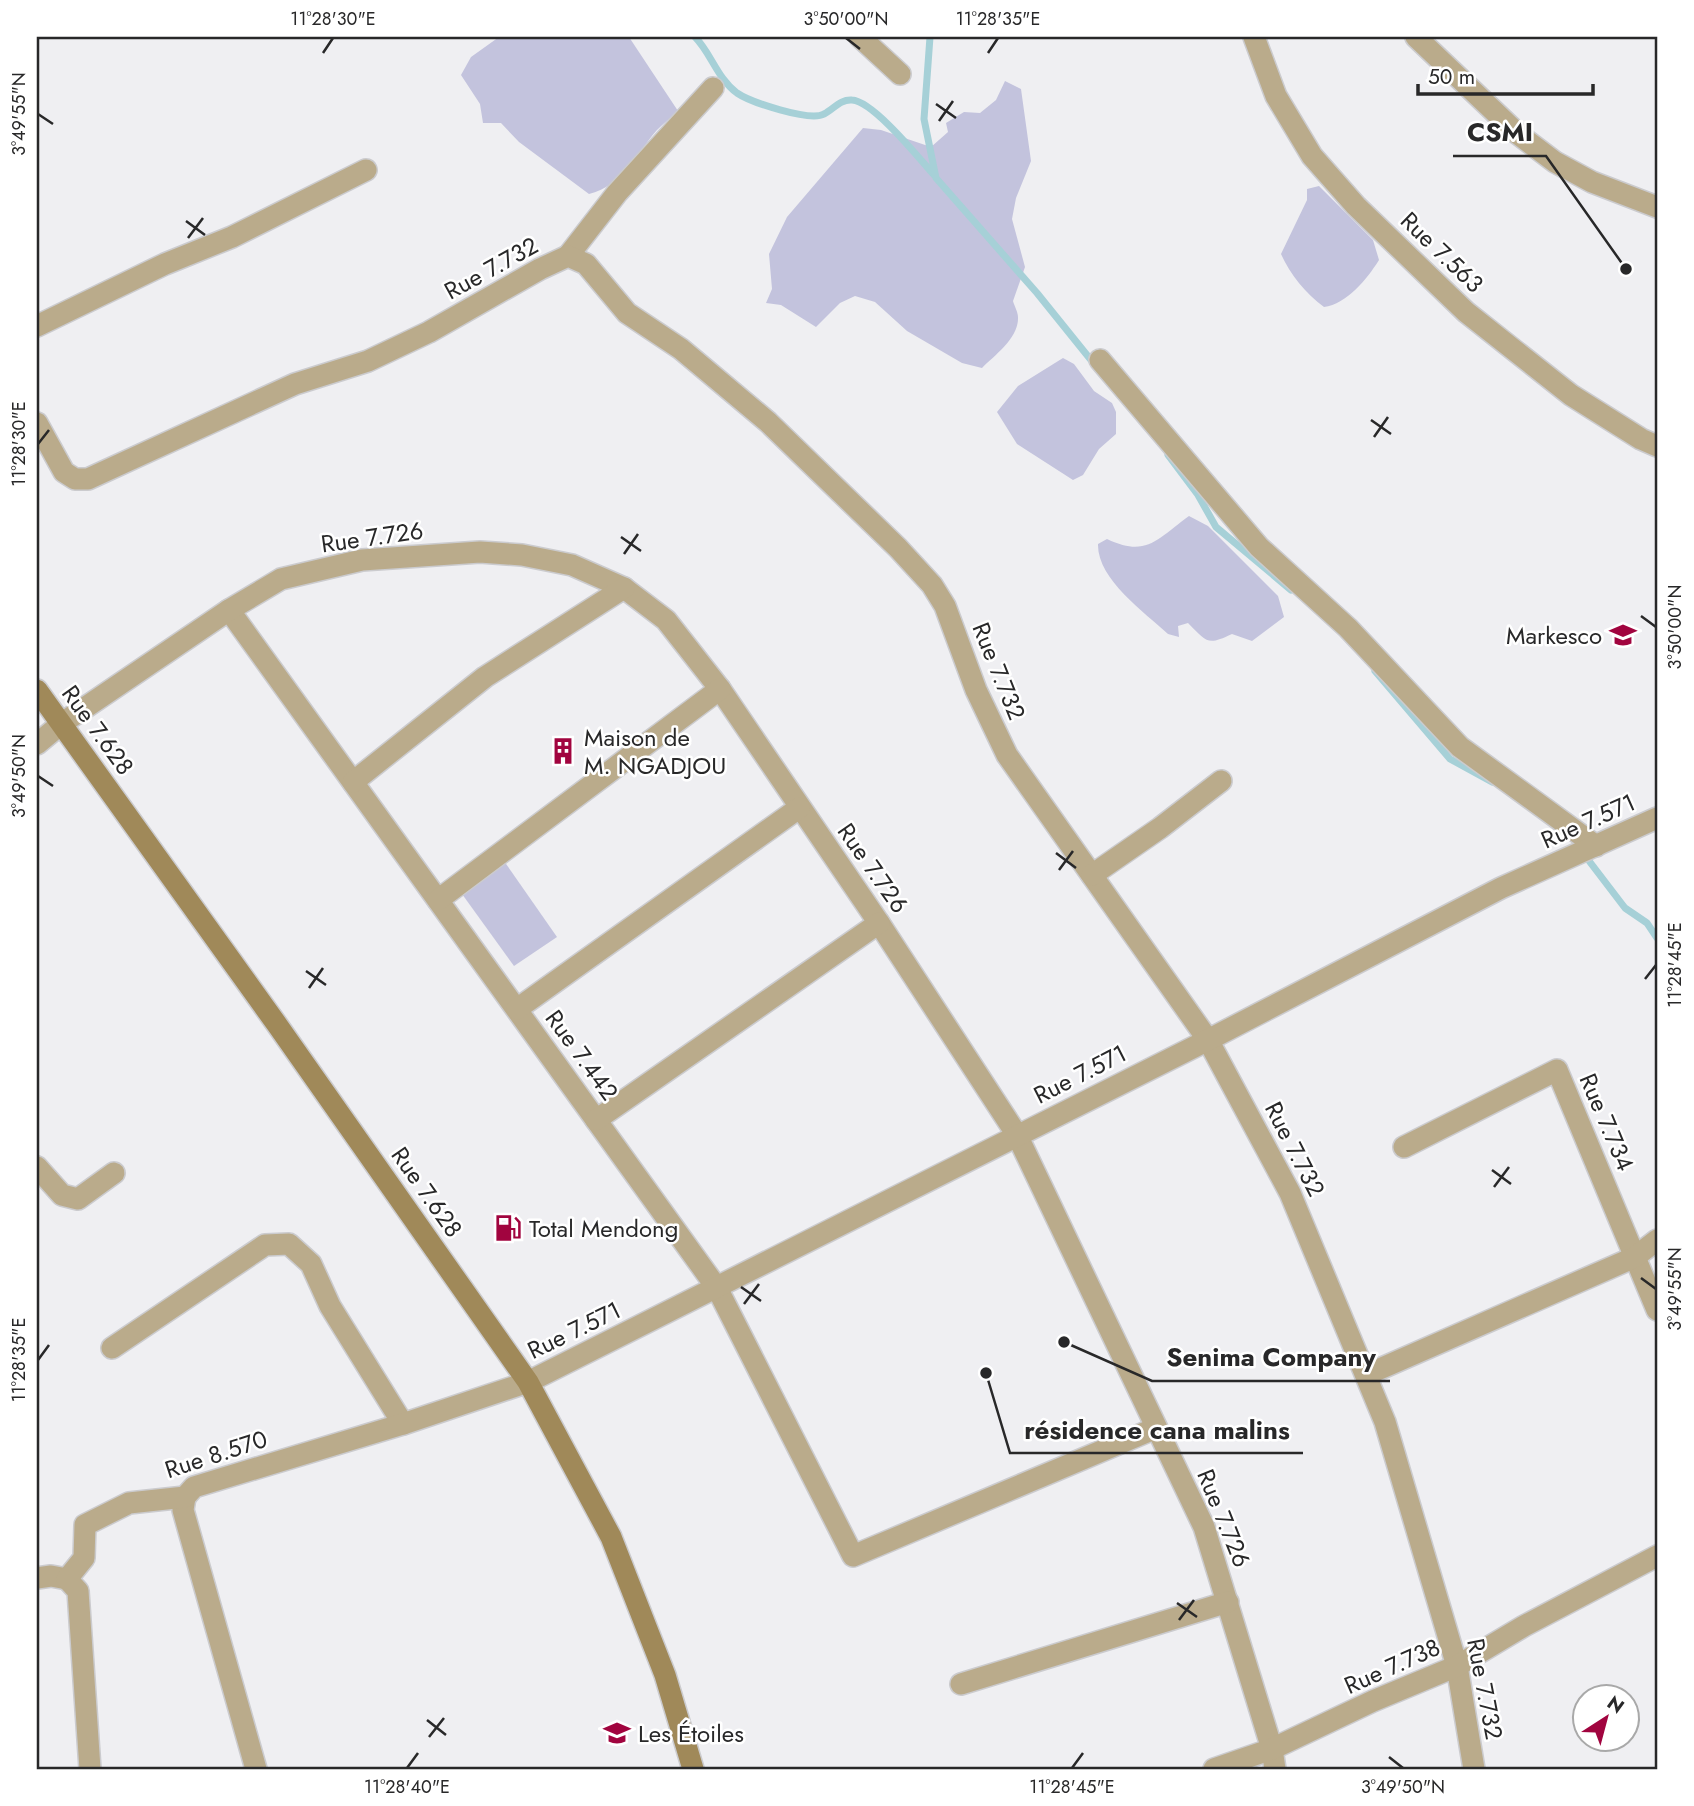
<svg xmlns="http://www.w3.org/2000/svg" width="1694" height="1806" viewBox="0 0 1694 1806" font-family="Jost,sans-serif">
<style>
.green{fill:#c3c3dd}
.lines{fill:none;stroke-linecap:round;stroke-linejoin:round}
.stream{stroke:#a6d0d7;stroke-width:7}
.street-casing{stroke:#cbcbce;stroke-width:24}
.secondary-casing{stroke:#cbcbce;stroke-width:24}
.street{stroke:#baab8b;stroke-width:21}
.secondary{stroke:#a08959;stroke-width:21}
.ticks{fill:none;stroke:#282829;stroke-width:2.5}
.labels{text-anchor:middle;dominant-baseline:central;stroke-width:5;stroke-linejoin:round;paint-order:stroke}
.street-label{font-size:24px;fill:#282829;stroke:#fff}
.poi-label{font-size:24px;fill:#282829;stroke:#fff;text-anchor:start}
.leader{fill:none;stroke:#282829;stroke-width:2.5}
.callout-dot{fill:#282829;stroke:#fff;stroke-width:2.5}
.callout-label{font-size:26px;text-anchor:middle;font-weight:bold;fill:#282829;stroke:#fff;stroke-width:5;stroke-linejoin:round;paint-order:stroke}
.neatline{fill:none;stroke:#282829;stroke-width:2.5}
.ticks-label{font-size:18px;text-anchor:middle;fill:#282829}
</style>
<rect width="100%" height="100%" fill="#efeff2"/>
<g class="green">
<path d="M 499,37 L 629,37 L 678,111 C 671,117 664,123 657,130 C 636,154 622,186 589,194 L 519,142 L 501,123 L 483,123 L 480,104 L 461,75 L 471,57 Z"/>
<path d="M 1005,81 L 1021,89 L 1031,161 L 1016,198 L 1012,219 L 1025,267 L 1013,301 C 1014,305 1018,312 1018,317 C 1019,338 995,355 982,368 L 962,363 L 907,331 L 875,302 L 855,296 L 840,303 L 816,327 L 781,305 L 766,303 L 772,289 L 769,254 L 787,217 L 863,128 L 881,130 L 931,147 L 948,132 L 946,123 L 964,112 L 980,113 L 996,100 Z"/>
<path d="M 1319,186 L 1373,240 L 1379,260 C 1367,279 1347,304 1324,307 C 1306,294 1290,274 1281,254 L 1307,200 L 1307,189 Z"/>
<polygon points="1063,358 1074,364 1094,391 1112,403 1116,412 1116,434 1099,449 1083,475 1073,480 1017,444 997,412 1018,386"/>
<path d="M 1189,516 L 1208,526 L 1278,596 L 1284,617 L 1252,641 L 1232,634 C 1207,646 1207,642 1188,623 L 1178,626 L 1179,637 L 1168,634 C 1144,612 1097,579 1098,544 L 1107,539 C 1147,558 1157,539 1189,516 Z"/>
<polygon points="504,861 557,937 514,966 462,894"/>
</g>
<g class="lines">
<g class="stream">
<path d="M 695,37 C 711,53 717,78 737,93 C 750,102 810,122 824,114 C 834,109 840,99 852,100 C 873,101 919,158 934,175"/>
<polyline points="930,37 924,119 936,178 1037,293 1095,365"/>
<polyline points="1168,455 1198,495 1216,527 1291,590"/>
<polyline points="1375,671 1450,759 1492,782"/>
<polyline points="1583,853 1625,908 1647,923 1657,938"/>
</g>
<defs>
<g id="street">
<polyline points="860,37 900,74"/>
<polyline points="1254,37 1276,96 1312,156 1356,206 1466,312 1571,395 1641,439 1657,446"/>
<polyline points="1416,37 1518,134 1555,162 1592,182 1657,207"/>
<polyline points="568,256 617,193 713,88"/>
<polyline points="37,326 165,264 232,237 366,170"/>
<polyline points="1100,360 1259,547 1348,628 1460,747 1596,846"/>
<polyline points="37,423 64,472 75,479 88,479 295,384 368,361 429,332 540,269 568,256 586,264 627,313 681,349 768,422 898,548 932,585 945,606 976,690 1007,755 1208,1040 1290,1193 1385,1422 1457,1666 1474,1769"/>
<polyline points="229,610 717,1288 853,1556 1156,1428"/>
<polyline points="37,744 61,724 229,610 281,579 362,560 480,552 522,555 572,565 624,588 666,620 720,689 879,923 1017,1135 1204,1527 1272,1749 1275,1769"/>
<polyline points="353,782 485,677 624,588"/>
<polyline points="1092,875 1160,828 1221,781"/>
<polyline points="438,900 720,689"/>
<polyline points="517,1009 799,808"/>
<polyline points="596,1120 879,923"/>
<polyline points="1404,1147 1557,1070 1657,1310"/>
<polyline points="37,1167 62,1195 78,1199 114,1173"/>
<polyline points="112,1348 265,1245 289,1244 311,1264 330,1306 403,1424"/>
<polyline points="1366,1375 1635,1257 1657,1240"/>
<polyline points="185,1497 183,1510 256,1769"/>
<polyline points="37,1578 51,1576 67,1579"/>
<polyline points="961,1684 1228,1602"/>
<polyline points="90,1769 78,1591 67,1579 84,1558 85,1525 129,1503 185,1497 194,1487 403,1424 528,1382 1208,1040 1501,888 1657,818"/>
<polyline points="1214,1769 1272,1749 1373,1701 1457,1666 1524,1626 1657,1556"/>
</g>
<polyline id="secondary" points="37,690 278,1026 528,1382 611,1537 665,1675 693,1769"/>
</defs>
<use href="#street" class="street-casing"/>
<use href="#secondary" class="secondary-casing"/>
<use href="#street" class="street"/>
<use href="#secondary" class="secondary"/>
</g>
<path class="ticks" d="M 846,38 L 860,49M 323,53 L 333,38M 988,53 L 998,38M 936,104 L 956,118M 38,114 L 53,124M 939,121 L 953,101M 186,221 L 205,235M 188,238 L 203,218M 1371,420 L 1391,434M 1374,437 L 1388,417M 38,444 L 49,430M 621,537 L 641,551M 624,554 L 638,534M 1641,616 L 1656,627M 38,776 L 53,786M 1056,853 L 1076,868M 1059,870 L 1073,851M 306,971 L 326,985M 1645,979 L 1656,965M 309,988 L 323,968M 1492,1170 L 1511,1184M 1494,1187 L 1509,1167M 1641,1278 L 1656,1289M 741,1287 L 761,1301M 744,1304 L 759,1284M 38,1360 L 49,1345M 1177,1603 L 1197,1617M 1179,1620 L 1194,1600M 427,1720 L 446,1735M 429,1737 L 444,1718M 1389,1757 L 1403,1768M 407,1768 L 418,1753M 1072,1768 L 1083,1753"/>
<defs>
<symbol id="school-bare" viewBox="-9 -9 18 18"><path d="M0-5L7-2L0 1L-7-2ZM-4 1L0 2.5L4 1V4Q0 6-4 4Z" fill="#a1043f" stroke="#fff" stroke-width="2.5" paint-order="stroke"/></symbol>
<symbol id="building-bare" viewBox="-9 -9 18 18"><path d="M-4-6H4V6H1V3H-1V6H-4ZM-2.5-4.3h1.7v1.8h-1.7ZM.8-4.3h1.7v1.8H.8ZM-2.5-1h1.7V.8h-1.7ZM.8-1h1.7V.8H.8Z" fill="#a1043f" stroke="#fff" stroke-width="2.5" paint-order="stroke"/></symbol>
<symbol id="fuel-bare" viewBox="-9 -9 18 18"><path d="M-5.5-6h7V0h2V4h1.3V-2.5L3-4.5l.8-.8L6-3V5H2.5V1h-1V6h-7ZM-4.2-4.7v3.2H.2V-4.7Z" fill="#a1043f" stroke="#fff" stroke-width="2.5" paint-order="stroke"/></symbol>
</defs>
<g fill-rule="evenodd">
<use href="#school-bare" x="1604" y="616" width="38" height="38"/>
<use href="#building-bare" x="544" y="732" width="38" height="38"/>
<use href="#fuel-bare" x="489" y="1209" width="38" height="38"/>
<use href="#school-bare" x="598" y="1714" width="38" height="38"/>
</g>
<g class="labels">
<g class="street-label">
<text transform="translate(1442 252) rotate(44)">Rue 7.563</text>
<text transform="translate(491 268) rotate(-29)">Rue 7.732</text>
<text transform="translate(372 537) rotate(-8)">Rue 7.726</text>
<text transform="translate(999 671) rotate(68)">Rue 7.732</text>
<text transform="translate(98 730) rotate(54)">Rue 7.628</text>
<text transform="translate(1588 821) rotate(-24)">Rue 7.571</text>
<text transform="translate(873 868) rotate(55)">Rue 7.726</text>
<text transform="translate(582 1055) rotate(54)">Rue 7.442</text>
<text transform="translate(1080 1074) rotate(-27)">Rue 7.571</text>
<text transform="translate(1607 1122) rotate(67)">Rue 7.734</text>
<text transform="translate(1295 1149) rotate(63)">Rue 7.732</text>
<text transform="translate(427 1192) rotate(55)">Rue 7.628</text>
<text transform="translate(574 1330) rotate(-26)">Rue 7.571</text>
<text transform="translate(216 1454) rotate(-18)">Rue 8.570</text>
<text transform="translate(1224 1518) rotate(68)">Rue 7.726</text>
<text transform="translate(1392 1666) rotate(-24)">Rue 7.738</text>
<text transform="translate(1485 1689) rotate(79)">Rue 7.732</text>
</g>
<g class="poi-label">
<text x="1602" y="635" text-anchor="end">Markesco</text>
<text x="584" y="737">Maison de<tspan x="584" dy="28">M. NGADJOU</tspan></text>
<text x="529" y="1228">Total Mendong</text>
<text x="638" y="1733">Les Étoiles</text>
</g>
</g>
<path class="leader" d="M1626 269L1546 156H1453M1064 1342L1152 1381H1390M986 1373L1010 1453H1303"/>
<g class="callout-dot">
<circle cx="1626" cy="269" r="7"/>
<circle cx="1064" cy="1342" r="7"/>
<circle cx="986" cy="1373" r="7"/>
</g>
<g class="callout-label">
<text x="1500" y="141">CSMI</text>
<text x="1271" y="1366">Senima Company</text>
<text x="1157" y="1439">résidence cana malins</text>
</g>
<rect width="1694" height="1806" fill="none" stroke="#ffffff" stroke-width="77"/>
<g transform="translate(1606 1718) rotate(36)"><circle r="33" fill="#ffffff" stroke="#a9a9a9" stroke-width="2"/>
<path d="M0-5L12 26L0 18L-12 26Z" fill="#a1043f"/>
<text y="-10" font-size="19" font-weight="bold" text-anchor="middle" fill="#282829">N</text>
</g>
<path d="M1418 84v10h175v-10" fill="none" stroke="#282829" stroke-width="3.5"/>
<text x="1428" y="84" font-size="21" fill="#282829" stroke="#ffffff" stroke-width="5" paint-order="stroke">50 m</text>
<rect x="38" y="38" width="1618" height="1730" class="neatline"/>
<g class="ticks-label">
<text x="333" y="25">11°28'30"E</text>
<text x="846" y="25">3°50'00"N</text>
<text x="998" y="25">11°28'35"E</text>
<text transform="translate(19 114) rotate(-90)" y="6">3°49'55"N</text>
<text transform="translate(19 444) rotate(-90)" y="6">11°28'30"E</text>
<text transform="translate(1675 627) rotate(-90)" y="6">3°50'00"N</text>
<text transform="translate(19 776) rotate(-90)" y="6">3°49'50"N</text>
<text transform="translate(1675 965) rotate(-90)" y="6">11°28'45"E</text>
<text transform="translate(1675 1289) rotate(-90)" y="6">3°49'55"N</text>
<text transform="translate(19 1360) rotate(-90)" y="6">11°28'35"E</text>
<text x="407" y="1793">11°28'40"E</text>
<text x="1072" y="1793">11°28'45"E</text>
<text x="1403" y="1793">3°49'50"N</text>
</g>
</svg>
